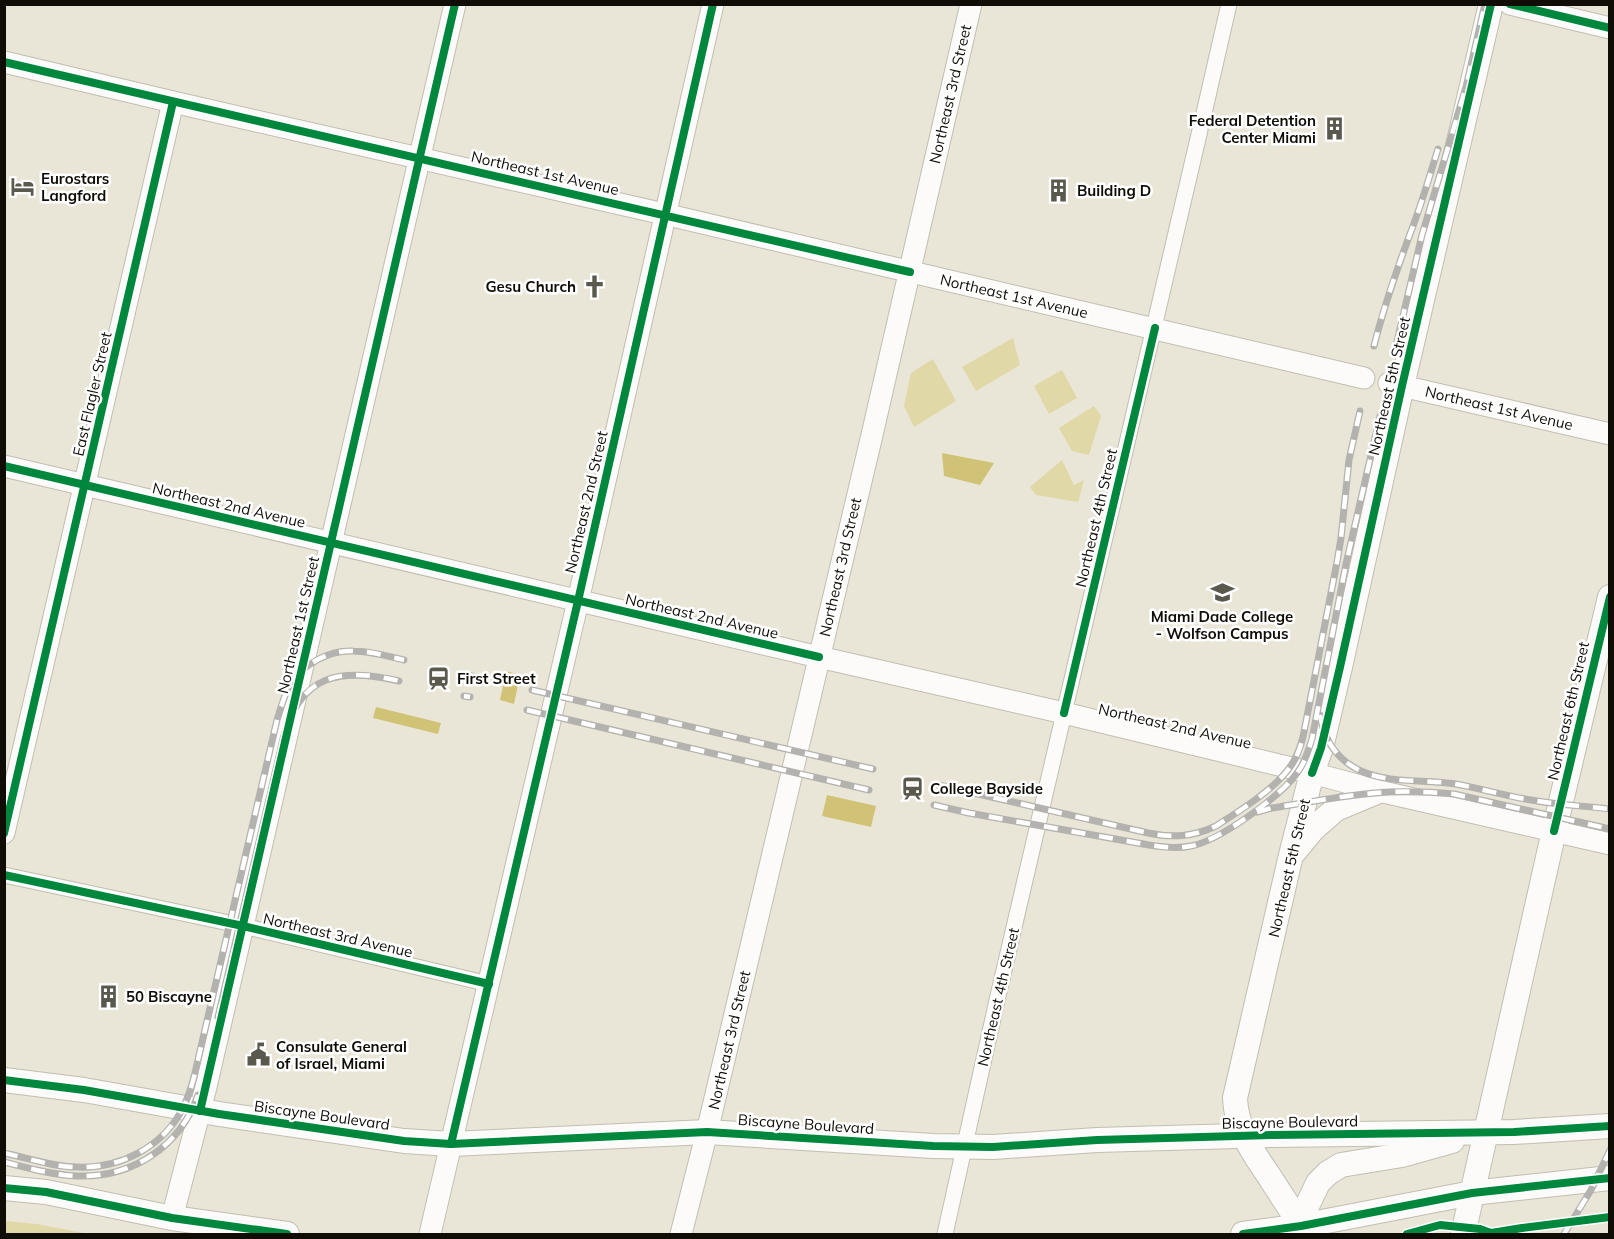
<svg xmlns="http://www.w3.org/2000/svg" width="1614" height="1239" viewBox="0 0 1614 1239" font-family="Mulish,sans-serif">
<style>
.green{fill:#e1d8a7}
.water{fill:#d0c376}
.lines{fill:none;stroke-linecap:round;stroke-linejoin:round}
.street-casing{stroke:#c1beb2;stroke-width:17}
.secondary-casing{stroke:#c1beb2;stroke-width:23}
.primary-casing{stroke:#c1beb2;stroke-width:26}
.street{stroke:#fcfbf9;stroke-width:15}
.secondary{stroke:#fcfbf9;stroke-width:21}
.primary{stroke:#fcfbf9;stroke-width:24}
.rail-casing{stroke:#b3b2af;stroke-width:7}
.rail{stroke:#fff;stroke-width:4.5;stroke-dasharray:14;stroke-linecap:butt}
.cycleway-casing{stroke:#fff;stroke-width:11}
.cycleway{stroke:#00873e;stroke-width:8}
.labels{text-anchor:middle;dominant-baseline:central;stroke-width:5;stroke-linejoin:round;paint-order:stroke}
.street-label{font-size:15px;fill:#0f0d05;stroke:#fff}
.poi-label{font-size:15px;font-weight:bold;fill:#0f0d05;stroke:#fff;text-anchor:start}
</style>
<rect width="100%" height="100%" fill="#e9e6d7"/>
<g class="green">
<polygon points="1013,338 1020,365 976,391 962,367"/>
<polygon points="933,359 956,401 914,427 904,406 911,373"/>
<polygon points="1062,370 1077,398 1049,414 1034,386"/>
<polygon points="1094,406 1101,416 1089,455 1072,451 1059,428"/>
<polygon points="1062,460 1074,485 1084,480 1078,502 1036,495 1030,487"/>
<polygon points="5,1221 37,1224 89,1234 5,1234"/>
</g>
<g class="water">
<polygon points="942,453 994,463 980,485 944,476"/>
<polygon points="506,671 520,675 514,704 500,700"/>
<polygon points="376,707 441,723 438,734 373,718"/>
<polygon points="827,795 876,806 871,827 822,816"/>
</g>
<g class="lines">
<defs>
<g id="street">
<polyline points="1202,122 1229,4"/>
<polyline points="4,875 243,926 489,984"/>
<polyline points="945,1234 998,996 1200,130"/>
</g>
<g id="secondary">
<polyline points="1510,4 1610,28"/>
<polyline points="4,62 173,102 664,214 1364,378"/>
<polyline points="1389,383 1610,434"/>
<polyline points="4,466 819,657 1064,713 1312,773 1379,791 1610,844"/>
<polyline points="4,833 173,102"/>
<polyline points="172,1218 206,1087 455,4"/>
<polyline points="430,1234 578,601 713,4"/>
<polyline points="681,1234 707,1132 872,435 971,4"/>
</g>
<g id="primary">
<polyline points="1295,851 1313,829 1336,809 1379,791"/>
<polyline points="4,1080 84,1090 219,1114 404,1141 451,1144 707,1132 933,1146 993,1147 1097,1140 1273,1135 1514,1132 1610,1126"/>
<polyline points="4,1188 46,1192 172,1218 287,1234"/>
<polyline points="1301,1226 1308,1204 1318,1183 1328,1173 1341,1165 1402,1155 1452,1141"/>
<polyline points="1243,1234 1301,1226 1472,1193 1610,1178"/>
<path d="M 1307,1234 C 1295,1216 1283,1198 1271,1179 C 1254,1154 1236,1129 1235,1098 L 1291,855 L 1312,773 L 1321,748 L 1340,667 L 1402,386 L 1491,4"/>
<polyline points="1463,1234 1554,831 1610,597"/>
</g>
</defs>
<use href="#street" class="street-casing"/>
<use href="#secondary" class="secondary-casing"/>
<use href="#primary" class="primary-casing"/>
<use href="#street" class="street"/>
<use href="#secondary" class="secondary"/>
<use href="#primary" class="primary"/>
<defs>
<g id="rail">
<path d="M 1374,346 C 1384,306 1396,272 1410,234 C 1421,206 1429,178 1438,149"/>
<polyline points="1395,350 1422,235 1466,87 1485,4"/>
<polyline points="469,675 475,677"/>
<polyline points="532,690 873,769"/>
<polyline points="464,696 470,697"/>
<polyline points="527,710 869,790"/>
<path d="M 1320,715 C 1324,740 1337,760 1361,771 C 1390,784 1425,779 1456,784 C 1483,789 1509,797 1537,801 C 1561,805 1585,806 1610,809"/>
<path d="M 939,785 L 1148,833 C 1172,838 1193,837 1216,826 C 1238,812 1275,789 1290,767 C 1297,758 1300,748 1303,737 L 1337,562 L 1341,538 L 1349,460 L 1360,411"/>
<path d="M 934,805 L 969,813 L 1149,845 C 1163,847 1177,849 1191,846 C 1219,841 1281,796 1297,773 C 1305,763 1308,751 1312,739 L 1346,564 L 1380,416"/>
<path d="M 1257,812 L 1272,808 C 1311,802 1350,794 1389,792 C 1411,791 1432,792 1454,794 L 1610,829"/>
<path d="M 218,1017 L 283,739 C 300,674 340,667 399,681"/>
<path d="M 4,1153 C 28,1158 53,1167 77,1167 C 120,1169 163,1147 183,1108 C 188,1098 191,1088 194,1077 L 277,720 C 281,708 284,695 290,685 C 303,664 329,650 353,651 C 370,651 387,656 404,660"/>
<path d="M 4,1162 C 28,1168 53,1175 77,1176 C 132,1178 180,1147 198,1095"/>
<polyline points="1564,1234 1591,1190 1610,1150"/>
</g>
</defs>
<use href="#rail" class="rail-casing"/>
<use href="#rail" class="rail"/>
<defs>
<g id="cycleway">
<polyline points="1510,4 1610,28"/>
<path d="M 4,62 C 306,134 608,202 910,272"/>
<polyline points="4,466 819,657"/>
<polyline points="1064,713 1155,328"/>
<polyline points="1312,773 1321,748 1340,667 1402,386 1491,4"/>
<polyline points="1554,831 1610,597"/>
<polyline points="4,833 173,102"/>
<polyline points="4,875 243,926 489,984"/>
<polyline points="4,1080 84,1090 219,1114 404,1141 451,1144 707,1132 933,1146 993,1147 1097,1140 1273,1135 1514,1132 1610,1126"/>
<polyline points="200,1111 455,4"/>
<polyline points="451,1144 578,601 713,4"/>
<polyline points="4,1188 46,1192 172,1218 287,1234"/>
<polyline points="1243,1234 1301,1226 1472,1193 1610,1178"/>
<polyline points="1407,1234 1440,1225 1480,1229 1491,1233 1522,1228 1610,1217"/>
</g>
</defs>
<use href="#cycleway" class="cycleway-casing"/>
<use href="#cycleway" class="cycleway"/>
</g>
<defs>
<symbol id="building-bare" viewBox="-9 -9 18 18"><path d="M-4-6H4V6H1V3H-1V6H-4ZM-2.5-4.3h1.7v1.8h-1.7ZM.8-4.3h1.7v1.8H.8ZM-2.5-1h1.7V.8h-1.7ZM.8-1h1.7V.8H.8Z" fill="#5b594e" stroke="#fff" stroke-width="2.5" paint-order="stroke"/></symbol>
<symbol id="hotel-bare" viewBox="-9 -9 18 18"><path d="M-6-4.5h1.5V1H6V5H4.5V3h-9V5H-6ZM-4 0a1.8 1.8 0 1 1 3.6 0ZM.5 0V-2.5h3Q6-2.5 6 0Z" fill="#5b594e" stroke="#fff" stroke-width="2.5" paint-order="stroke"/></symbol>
<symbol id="church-bare" viewBox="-9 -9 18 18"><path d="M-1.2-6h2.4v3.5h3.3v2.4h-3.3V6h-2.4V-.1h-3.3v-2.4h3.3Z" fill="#5b594e" stroke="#fff" stroke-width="2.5" paint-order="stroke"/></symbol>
<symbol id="university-bare" viewBox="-9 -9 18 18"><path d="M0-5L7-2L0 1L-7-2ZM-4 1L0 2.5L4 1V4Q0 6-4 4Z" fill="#5b594e" stroke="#fff" stroke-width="2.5" paint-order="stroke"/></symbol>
<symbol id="station-bare" viewBox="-9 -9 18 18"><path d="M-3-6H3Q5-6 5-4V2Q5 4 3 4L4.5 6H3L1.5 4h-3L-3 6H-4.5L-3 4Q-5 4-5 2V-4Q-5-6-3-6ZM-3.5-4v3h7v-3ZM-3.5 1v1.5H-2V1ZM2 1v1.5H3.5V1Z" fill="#5b594e" stroke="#fff" stroke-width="2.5" paint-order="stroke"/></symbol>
<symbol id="civic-bare" viewBox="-9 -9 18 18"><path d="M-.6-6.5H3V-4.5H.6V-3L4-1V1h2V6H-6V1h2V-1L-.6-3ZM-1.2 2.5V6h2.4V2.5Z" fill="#5b594e" stroke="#fff" stroke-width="2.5" paint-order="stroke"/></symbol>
</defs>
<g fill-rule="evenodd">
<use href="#building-bare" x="1318" y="112" width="33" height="33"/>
<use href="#hotel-bare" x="6" y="170" width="33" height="33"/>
<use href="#building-bare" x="1042" y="174" width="33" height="33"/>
<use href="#church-bare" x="578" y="270" width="33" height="33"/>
<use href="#university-bare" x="1206" y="576" width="33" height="33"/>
<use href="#station-bare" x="422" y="662" width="33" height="33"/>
<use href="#station-bare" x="896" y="772" width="33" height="33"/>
<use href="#building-bare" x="92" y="980" width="33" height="33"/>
<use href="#civic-bare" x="242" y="1038" width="33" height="33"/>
</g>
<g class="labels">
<g class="street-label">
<text transform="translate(950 94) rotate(-77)">Northeast 3rd Street</text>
<text transform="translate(545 173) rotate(13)">Northeast 1st Avenue</text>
<text transform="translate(1014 296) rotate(13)">Northeast 1st Avenue</text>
<text transform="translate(1389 386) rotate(-77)">Northeast 5th Street</text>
<text transform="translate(92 394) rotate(-77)">East Flagler Street</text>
<text transform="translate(1499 408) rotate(13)">Northeast 1st Avenue</text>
<text transform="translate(586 502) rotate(-77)">Northeast 2nd Street</text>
<text transform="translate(229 505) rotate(13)">Northeast 2nd Avenue</text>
<text transform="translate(1096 518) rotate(-77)">Northeast 4th Street</text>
<text transform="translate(840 567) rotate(-77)">Northeast 3rd Street</text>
<text transform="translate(702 616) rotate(13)">Northeast 2nd Avenue</text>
<text transform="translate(298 625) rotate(-77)">Northeast 1st Street</text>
<text transform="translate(1568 711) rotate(-77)">Northeast 6th Street</text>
<text transform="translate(1175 726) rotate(13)">Northeast 2nd Avenue</text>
<text transform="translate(1289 868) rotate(-77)">Northeast 5th Street</text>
<text transform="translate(338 935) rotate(13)">Northeast 3rd Avenue</text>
<text transform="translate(998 997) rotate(-77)">Northeast 4th Street</text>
<text transform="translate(729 1040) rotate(-77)">Northeast 3rd Street</text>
<text transform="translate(322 1115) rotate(8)">Biscayne Boulevard</text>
<text transform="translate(1290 1122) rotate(-1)">Biscayne Boulevard</text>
<text transform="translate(806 1124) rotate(4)">Biscayne Boulevard</text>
</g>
<g class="poi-label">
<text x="1316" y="120" text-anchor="end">Federal Detention<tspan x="1316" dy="17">Center Miami</tspan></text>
<text x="41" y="178">Eurostars<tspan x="41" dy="17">Langford</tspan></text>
<text x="1077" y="190">Building D</text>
<text x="576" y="286" text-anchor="end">Gesu Church</text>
<text x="1222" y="616" text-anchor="middle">Miami Dade College<tspan x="1222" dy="17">- Wolfson Campus</tspan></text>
<text x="457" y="678">First Street</text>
<text x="930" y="788">College Bayside</text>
<text x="126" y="996">50 Biscayne</text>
<text x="276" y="1046">Consulate General<tspan x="276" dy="17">of Israel, Miami</tspan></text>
</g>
</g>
<rect width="1614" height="1239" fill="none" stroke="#0f0d05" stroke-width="12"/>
</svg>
